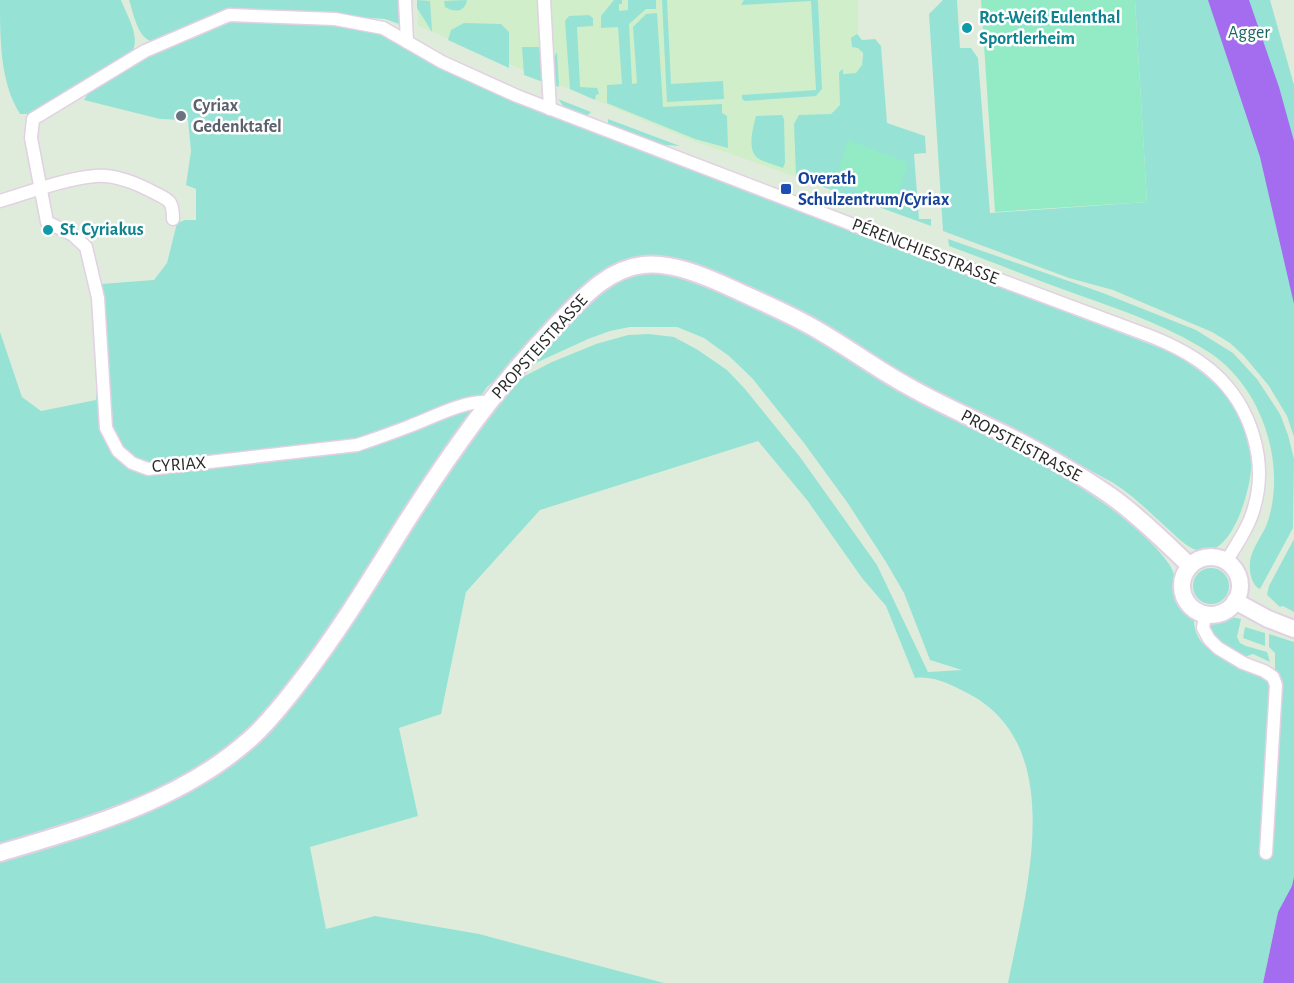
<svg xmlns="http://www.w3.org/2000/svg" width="1294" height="983" viewBox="0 0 1294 983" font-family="'Alegreya Sans',sans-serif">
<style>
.education{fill:#d0eeca}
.green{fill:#96e3d5}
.pitch{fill:#92ebc5}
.water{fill:#a46cef}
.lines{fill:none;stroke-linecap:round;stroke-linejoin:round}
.street-casing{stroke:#e2d0e3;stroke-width:15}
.secondary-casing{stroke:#e2d0e3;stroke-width:20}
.street{stroke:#fff;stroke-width:12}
.secondary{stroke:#fff;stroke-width:16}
.culture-dot{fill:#0f9aa8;stroke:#fff;stroke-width:2}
.worship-dot{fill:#6b7280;stroke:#fff;stroke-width:2}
.transit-dot{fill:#1a4fb4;stroke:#fff;stroke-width:2}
.labels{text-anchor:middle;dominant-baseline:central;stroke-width:5;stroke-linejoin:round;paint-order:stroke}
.culture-label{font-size:18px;font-weight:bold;fill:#0d838f;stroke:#fff;text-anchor:start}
.park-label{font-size:18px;fill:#196763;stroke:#fff}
.worship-label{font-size:18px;font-weight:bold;fill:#5b616d;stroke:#fff;text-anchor:start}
.transit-label{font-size:18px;font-weight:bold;fill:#164399;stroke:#fff;text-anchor:start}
.street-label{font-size:18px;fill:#292929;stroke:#fff}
</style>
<rect width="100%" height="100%" fill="#e0ecdb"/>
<polygon class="education" points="417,0 858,0 858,34 861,40 862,65 856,73 843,74 843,70 840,105 831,114 795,123 796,177 694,141 418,26"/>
<g class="green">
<path d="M 0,0 L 121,0 C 127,16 143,40 130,55 L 30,114 L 20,114 C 0,82 0,39 0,0 Z"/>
<path d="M 129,0 L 400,0 L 401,22 L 399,24 L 385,19 L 272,11 L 229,11 L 153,42 C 137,38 134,14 129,0 Z"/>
<polygon points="417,0 430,1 432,32 417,8"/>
<path d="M 467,0 C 465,12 455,13 445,7 L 444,1 Z"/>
<polygon points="614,0 622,0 622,4 619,4 619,11 628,10 628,0 656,0 656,9 646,9 629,24 632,84 637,83 633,27 646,14 657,13 663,107 722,104 722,113 727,116 728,148 695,139 607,103 607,85 622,84 618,27 601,28 601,16"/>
<polygon points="662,0 667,0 671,84 723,81 724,99 667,102"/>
<polygon points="744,0 817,0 818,1 822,89 816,96 745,101 742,99 742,95 816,90 811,1 741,5"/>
<polygon points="943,0 957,0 960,48 971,48 978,58 990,213 1147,202 1135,0 1270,0 1294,85 1294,437 1287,416 1269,386 1244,356 1230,343 1212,332 1113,290 1069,278 943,231 929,14"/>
<polygon points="589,15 593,18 593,26 577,27 580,87 597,88 599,94 596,95 595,100 570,89 565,21 569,16"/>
<path d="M 227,21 L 336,23 L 379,32 L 413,53 L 509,100 L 1173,353 C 1207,374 1238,398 1248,439 C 1251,448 1252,461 1251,470 C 1249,495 1230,562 1196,550 C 1185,546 1176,536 1167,528 C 1148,511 1130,492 1108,480 C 1080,465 1052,450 1024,435 C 1001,424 977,415 954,403 C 861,356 769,307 677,260 C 662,257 650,255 635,258 C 580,266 531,354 487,387 L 413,499 L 314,675 L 379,584 L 458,454 L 517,380 L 552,362 L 596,344 L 628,335 L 649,334 L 674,337 L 698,350 L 727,370 L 745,389 L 800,457 L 877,565 L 928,672 L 962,670 L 930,660 L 904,593 L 886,562 L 847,502 L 804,443 L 752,378 L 729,356 L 704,338 L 677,327 L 630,327 L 610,331 L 588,339 L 527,367 C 554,339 598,281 637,273 C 677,265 731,295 767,311 C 832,347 897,383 962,419 C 1013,447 1066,475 1113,510 C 1134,526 1154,543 1169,564 C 1183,584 1165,602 1194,616 C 1191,658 1245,664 1275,672 L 1275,653 L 1269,647 L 1269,634 L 1294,642 L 1294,983 L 1278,912 L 1263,983 L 1008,983 C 1025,896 1069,749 971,695 C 954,686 934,675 915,678 L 886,606 L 862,578 L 807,500 L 758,441 L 540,510 L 466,592 L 441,714 L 399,728 L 418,816 L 310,847 L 326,929 L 375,916 L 479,934 L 664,983 L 0,983 L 0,332 L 22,397 L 41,411 L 96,400 L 105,315 L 101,284 L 154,280 L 167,263 L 177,223 L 185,220 L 196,220 L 196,189 L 186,185 L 191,151 L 188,120 L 160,119 L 84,100 L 92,87 L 145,55 Z"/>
<polygon points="464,23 501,24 509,32 509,68 448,40 451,30"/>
<polygon points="857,34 862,40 875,39 881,46 887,123 925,136 926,153 914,154 919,219 931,219 931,226 796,177 794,124 799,115 831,114 840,105 839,72 843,69 843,74 856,73 862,65 863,53 858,48 852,47 851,38"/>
<polygon points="522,47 540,47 543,82 524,75"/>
<polygon points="557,52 559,87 554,85 552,62"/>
<polygon points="558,99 591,112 587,116 564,107"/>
<path d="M 782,115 L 784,119 L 785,163 L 783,168 C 776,165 766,163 759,159 C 746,151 753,128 756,116 Z"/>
<polygon points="608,119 680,146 663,145 608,124"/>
<path d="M 948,239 L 1103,293 L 1196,330 L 1233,353 L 1257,379 L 1280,414 L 1288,435 L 1294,459 L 1293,528 L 1260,589 C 1251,585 1249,571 1250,561 C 1252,548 1262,536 1267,524 C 1279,489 1275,450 1261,417 C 1251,391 1230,365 1207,351 C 1166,325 1118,309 1073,293 C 1031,278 990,261 949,246 Z"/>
<polygon points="1294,539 1294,612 1283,606 1280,607 1267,595 1269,586"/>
<circle cx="1211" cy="586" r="18"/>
<path d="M 1232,617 L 1241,619 L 1237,637 L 1240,643 L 1246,646 L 1267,652 L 1270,662 L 1253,654 L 1244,657 C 1231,650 1211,642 1210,625 L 1214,622 Z"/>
<polygon points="1245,627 1265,633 1265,646 1243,638"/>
</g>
<g class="pitch">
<polygon points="981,0 1135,0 1147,202 995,212"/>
<polygon points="848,140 908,163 895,204 835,181"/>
</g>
<g class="water">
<polygon points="1208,0 1249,0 1279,87 1294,141 1294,304 1260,157"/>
<polygon points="1294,877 1294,983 1263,983 1278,912 1292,886"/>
</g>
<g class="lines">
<defs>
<g id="street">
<polyline points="405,0 407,42"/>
<polyline points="544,0 550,109"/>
<path d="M 0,201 C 30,192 64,179 95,176 C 115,174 136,183 153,192 C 169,200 173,200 173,219"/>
<path d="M 490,402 C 464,400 434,417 410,426 C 392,433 375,439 357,445 L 148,469 L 132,463 L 118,451 L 106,428 L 98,298 L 86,247 L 73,235 L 47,222 L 31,138 L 33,119 L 145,51 L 229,15 L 335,19 L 383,28 L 442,62 L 517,96 L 877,234 L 1150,336 C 1173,345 1196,357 1214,373 C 1251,406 1268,461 1254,508 C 1249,527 1236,545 1226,562"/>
<polyline points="1205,614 1203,628 1209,639 1218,648 1243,663 1264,671 1273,677 1276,685 1266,853"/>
</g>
<g id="secondary">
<circle cx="1211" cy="586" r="29"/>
<polyline points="1235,601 1268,619 1294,629"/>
<path d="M 0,853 C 87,827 181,801 250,739 C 267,724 282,705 296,687 C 336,636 369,582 403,527 C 448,456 497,386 556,325 C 580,301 606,269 643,265 C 672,262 705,276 731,288 C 759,301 788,313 814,328 C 846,346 875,368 906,385 C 946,408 989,425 1030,447 C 1059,463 1089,480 1115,499 C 1142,519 1166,543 1190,566"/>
</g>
</defs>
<use href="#street" class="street-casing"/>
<use href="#secondary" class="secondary-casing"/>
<use href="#street" class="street"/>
<use href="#secondary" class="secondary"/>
</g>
<g class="culture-dot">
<circle cx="967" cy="28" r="6"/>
<circle cx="48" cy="230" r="6"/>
</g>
<circle class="worship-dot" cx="181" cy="116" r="6"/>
<rect class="transit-dot" x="780" y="183" width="12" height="12" rx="3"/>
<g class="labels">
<g class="culture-label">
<text x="979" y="18">Rot-Weiß Eulenthal<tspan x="979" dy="21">Sportlerheim</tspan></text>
<text x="60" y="230">St. Cyriakus</text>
</g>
<g class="park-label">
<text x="1249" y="33">Agger</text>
</g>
<g class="worship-label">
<text x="193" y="106">Cyriax<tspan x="193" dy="21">Gedenktafel</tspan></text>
</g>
<g class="transit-label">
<text x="798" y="179">Overath<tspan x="798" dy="21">Schulzentrum/Cyriax</tspan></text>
</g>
<g class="street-label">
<text transform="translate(925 252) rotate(21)">PÉRENCHIESSTRASSE</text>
<text transform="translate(540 347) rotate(-48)">PROPSTEISTRASSE</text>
<text transform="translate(1021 446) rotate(28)">PROPSTEISTRASSE</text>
<text transform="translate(179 465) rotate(-4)">CYRIAX</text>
</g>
</g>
</svg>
